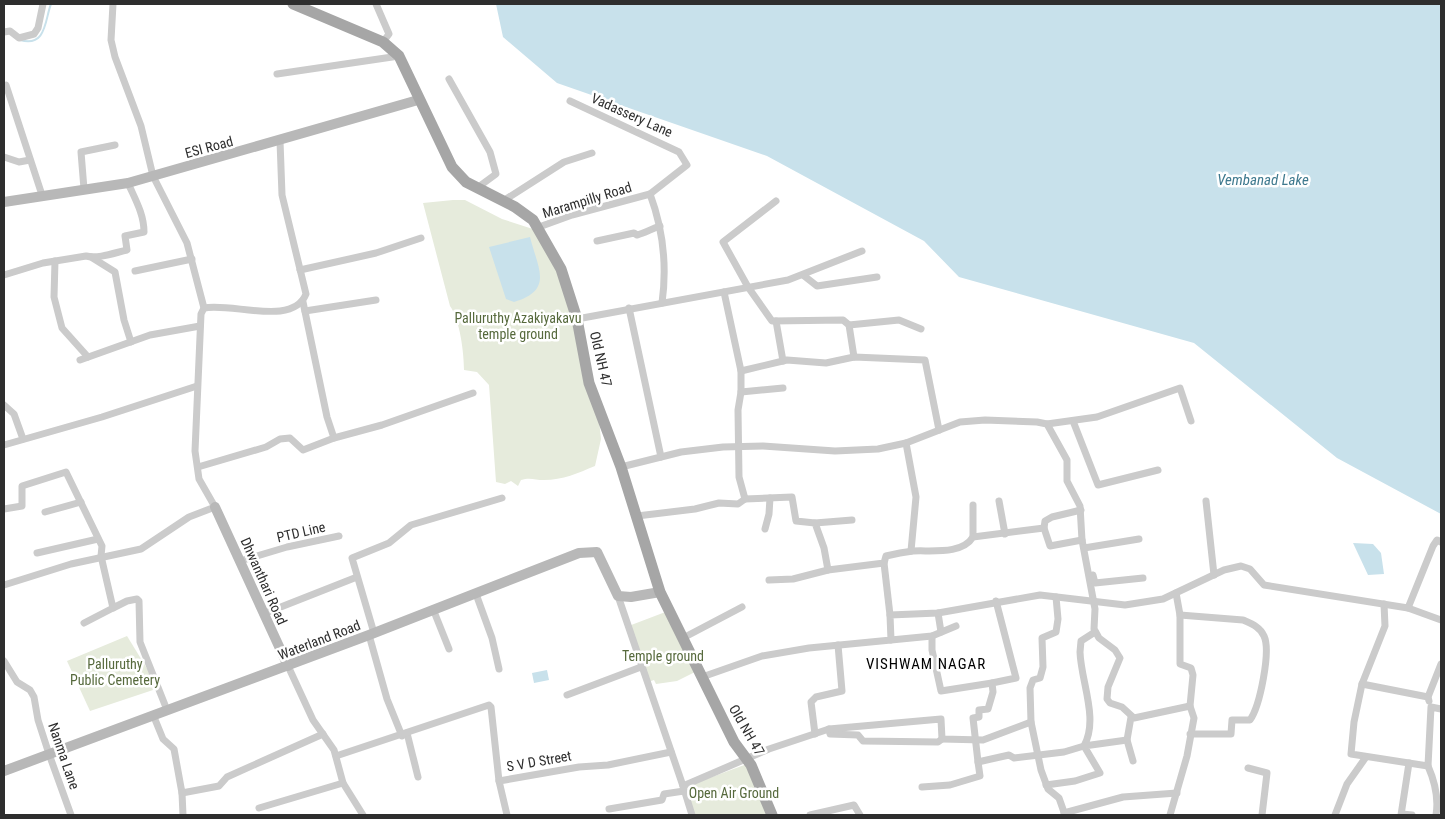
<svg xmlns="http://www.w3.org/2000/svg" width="1445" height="819" viewBox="0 0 1445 819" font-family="'Roboto Condensed',sans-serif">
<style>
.green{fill:#e6ebdc}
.water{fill:#c8e1eb}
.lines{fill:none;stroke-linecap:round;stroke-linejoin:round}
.stream{stroke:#c8e1eb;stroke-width:2}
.street{stroke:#cbcbcb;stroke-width:7}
.secondary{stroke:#b8b8b8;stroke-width:10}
.primary{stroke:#a6a6a6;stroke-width:11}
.labels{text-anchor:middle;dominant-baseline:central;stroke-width:5;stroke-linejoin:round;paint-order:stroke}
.street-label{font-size:14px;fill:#2e2e2e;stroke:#fff}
.park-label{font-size:14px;fill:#56693c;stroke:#fff}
.water-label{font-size:15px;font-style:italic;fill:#3e798e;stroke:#fff}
.neighbourhood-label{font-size:15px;letter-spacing:1px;fill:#000;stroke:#fff}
</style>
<rect width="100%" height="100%" fill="#fff"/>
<g class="green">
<path d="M 453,200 L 465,200 L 502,219 L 539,231 L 561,277 L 598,411 L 601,439 L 595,466 C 578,473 563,480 544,480 C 535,480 530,477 521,480 L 518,486 L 511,481 L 505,484 L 496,482 L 489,385 L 477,372 L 464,370 C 464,353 460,320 450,306 L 423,203 Z"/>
<polygon points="668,611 697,671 677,681 656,684 654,680 648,682 626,627"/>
<polygon points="127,636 159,688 90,711 67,661"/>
<polygon points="747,764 770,815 694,815 685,787"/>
</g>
<g class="water">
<polygon points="496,4 1441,4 1441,514 1337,458 1194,343 959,277 924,241 767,156 557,83 503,37"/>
<path d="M 530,237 C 538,269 554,290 514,302 L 506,299 L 489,247 Z"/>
<polygon points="1353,543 1373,544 1381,553 1384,574 1368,575"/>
<polygon points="547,670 549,680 534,683 532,673"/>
</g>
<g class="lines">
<path class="stream" d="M 20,40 C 47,48 45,18 51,4"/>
<g class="street">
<polyline points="376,4 389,34 383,42"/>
<polyline points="4,32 10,31 19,38 34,34 38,28 43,4"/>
<polyline points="277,74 399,56"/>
<polyline points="449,79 490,152 496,174 477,188"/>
<polyline points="6,85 42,195"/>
<polyline points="570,101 679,152 687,165 650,194"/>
<polyline points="4,157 19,162 30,160"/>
<polyline points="84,189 81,152 115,145"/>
<polyline points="503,201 564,162 592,153"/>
<polyline points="776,201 723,242 748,287 772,321 843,320 849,325 854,357"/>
<path d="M 539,227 L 572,215 L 650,194 C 663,229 667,267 662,303"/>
<path d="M 597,241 L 634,233 L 637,235 C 645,233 651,229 660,226"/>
<polyline points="91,257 115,272 124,320 131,342"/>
<polyline points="55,261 54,297 62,328 88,357"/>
<polyline points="300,270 376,253 421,238"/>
<polyline points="135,271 192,259"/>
<path d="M 4,275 L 43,263 L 86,256 C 98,259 114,253 127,250 L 125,236 L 144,232 C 144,214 135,199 128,183"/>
<polyline points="803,275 817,286 877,277"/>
<polyline points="724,292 741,371 741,392 738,410 739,477 745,499 792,497 796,521 815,523 824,548 828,570"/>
<polyline points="303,302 327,417 334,438"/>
<path d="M 204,308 C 231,302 293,327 306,294 L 282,195 L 280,141"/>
<polyline points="629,308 661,457"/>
<polyline points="305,311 376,300"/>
<polyline points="577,319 788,280 862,251"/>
<polyline points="776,321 783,361"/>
<polyline points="849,325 899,320 921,329"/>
<polyline points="80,360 150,335 200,326"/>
<polyline points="741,371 787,360 826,363 854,357 925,360 939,430"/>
<polyline points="741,392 783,388"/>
<polyline points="4,405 14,414 23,439"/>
<polyline points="1073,421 1098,485 1158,470"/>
<polyline points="1047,424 1097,417 1180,388 1191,421"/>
<polyline points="906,443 916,497 911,551"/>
<polyline points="4,445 102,417 197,386"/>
<polyline points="198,467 266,447 280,439 290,438 303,450 334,438 382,425 473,393"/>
<polyline points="621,467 681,452 723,447 763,446 835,451 878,449 906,443 960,422 985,420 1037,422 1047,424 1067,460 1067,481 1080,506 1082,540 1095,609 1094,629 1099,638 1115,650 1120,658 1108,687 1107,699 1110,703 1122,707 1134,718 1190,706 1194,718 1187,756 1170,815"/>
<polyline points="999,501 1005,534"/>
<polyline points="1206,501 1214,575"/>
<polyline points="973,505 973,537"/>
<polyline points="4,509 22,506 22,486 66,472 102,546 101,556 113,608 127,601 137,599 139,601 140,642 167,710"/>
<polyline points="1081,510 1052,517 1045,521 1044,528 1050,546 1082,540"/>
<polyline points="45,512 81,502"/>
<polyline points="637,516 695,509 719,503 738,504 745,499"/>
<polyline points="815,523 852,520"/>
<polyline points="765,529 769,514 770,498"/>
<polyline points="1084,548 1139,539"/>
<polyline points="37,553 98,539"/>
<polyline points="240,561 287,547 339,536"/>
<polyline points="884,563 890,615"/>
<polyline points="1093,575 1095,583 1143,578"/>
<path d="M 769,580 L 793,579 L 828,570 L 884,563 L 886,556 C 894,554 904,552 913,551 C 931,550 962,555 973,537 L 1044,528"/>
<polyline points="4,585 71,564 141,549 189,517 215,507 199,479 195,451 201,314 204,308 187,243 153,176 141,126 115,57 111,40 113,4"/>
<polyline points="1176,593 1180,615 1180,664 1191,668 1193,675 1190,706"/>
<polyline points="476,594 492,638 499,669"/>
<polyline points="618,596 683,786"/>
<path d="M 996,601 L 1016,678 L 992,683 L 993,692 L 988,709 L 979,710 L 979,717 L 973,718 L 978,762 L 1009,755 L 1014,758 L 1064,752 L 1084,746 C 1099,719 1081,682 1080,652 L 1081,641 L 1095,632"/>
<polyline points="1384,604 1385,626 1362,684 1354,722 1351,754 1428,766 1431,707 1441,709"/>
<polyline points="1408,608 1433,546 1437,540 1441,542"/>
<polyline points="433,609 449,649"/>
<polyline points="938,613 941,632"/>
<polyline points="263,614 357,577"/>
<path d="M 1180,615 L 1243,620 C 1252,624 1260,627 1264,636 C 1271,651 1260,706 1250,720 L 1232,720 L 1231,734 L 1190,734"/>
<polyline points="84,623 113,608"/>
<polyline points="374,633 352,558 389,543 411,525 502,498"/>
<polyline points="369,635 387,699 402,736"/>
<polyline points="932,636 932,650 941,691 992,683"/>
<polyline points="683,638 742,607"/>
<polyline points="891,640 932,636 956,626"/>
<polyline points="4,661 17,682 30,690 34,697 38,720 49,754 71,815"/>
<polyline points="702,677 762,656 809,648 891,640 890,615 938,613 1040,595 1125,605 1163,599 1224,570 1241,566 1250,569 1264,585 1408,608 1441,620"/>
<polyline points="1362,684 1428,697"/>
<polyline points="567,695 641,667"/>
<polyline points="1429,701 1428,697 1441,664"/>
<polyline points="154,717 163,739 174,749 182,793 219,786 227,777 323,734"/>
<polyline points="1131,717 1127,740 1133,761"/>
<polyline points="1031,722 1030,688 1033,680 1040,678 1043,667 1042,638 1056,632 1058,619 1056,597"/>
<polyline points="829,729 830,734 858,735 863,741 938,742 942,739"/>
<polyline points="407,733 418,777"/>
<polyline points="815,734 811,702 816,697 842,691 838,645"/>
<polyline points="336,756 489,705 491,707 499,781 507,815"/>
<path d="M 1428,766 C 1435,782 1439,797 1436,815"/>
<polyline points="1248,768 1267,773 1262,815"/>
<polyline points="499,781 579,767 608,765 671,752"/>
<polyline points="343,783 363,815"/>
<polyline points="1046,785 1075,781 1100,773 1084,746 1127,740"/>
<polyline points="922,787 950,785 980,776 978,762"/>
<polyline points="182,793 183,815"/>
<polyline points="259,808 343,783 334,750 313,720 288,666"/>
<polyline points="609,809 662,800 664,794 684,791"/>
<polyline points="1064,813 1123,797 1177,793"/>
<polyline points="1402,814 1412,815"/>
<polyline points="692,815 683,786 769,749 829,729 941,719 942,739 983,740 1031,722 1041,770 1048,789 1059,798 1065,815"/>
<polyline points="810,815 854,805 860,815"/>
<polyline points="1335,815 1347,784 1366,757"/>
<polyline points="1401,815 1409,763"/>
</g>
<g class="secondary">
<polyline points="4,202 128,183 418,100"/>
<polyline points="215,507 288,666"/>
<polyline points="4,771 369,635 579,553 597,552 618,596 631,597 660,592"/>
</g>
<polyline class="primary" points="293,4 383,42 399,56 452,167 466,182 515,207 533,220 561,269 577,319 589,383 621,467 660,592 734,742 751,765 772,815"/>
</g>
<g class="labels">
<g class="street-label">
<text transform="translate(632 115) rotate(24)">Vadassery Lane</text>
<text transform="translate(209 147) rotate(-15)">ESI Road</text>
<text transform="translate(587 200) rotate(-17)">Marampilly Road</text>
<text transform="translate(601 359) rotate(77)">Old NH 47</text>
<text transform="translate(301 532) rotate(-13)">PTD Line</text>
<text transform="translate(264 581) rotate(66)">Dhwanthari Road</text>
<text transform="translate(319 640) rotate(-21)">Waterland Road</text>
<text transform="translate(747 730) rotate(60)">Old NH 47</text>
<text transform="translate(64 756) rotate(71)">Nanma Lane</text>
<text transform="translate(539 761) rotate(-10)">S V D Street</text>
</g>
<g class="park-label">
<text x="518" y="318">Palluruthy Azakiyakavu<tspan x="518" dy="16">temple ground</tspan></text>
<text x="663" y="656">Temple ground</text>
<text x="115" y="664">Palluruthy<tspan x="115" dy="16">Public Cemetery</tspan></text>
<text x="734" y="793">Open Air Ground</text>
</g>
<g class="water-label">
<text x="1263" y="180">Vembanad Lake</text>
</g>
<g class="neighbourhood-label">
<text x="926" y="664">VISHWAM NAGAR</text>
</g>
</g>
<rect width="1445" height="819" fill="none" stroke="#2e2e2e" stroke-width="10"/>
</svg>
